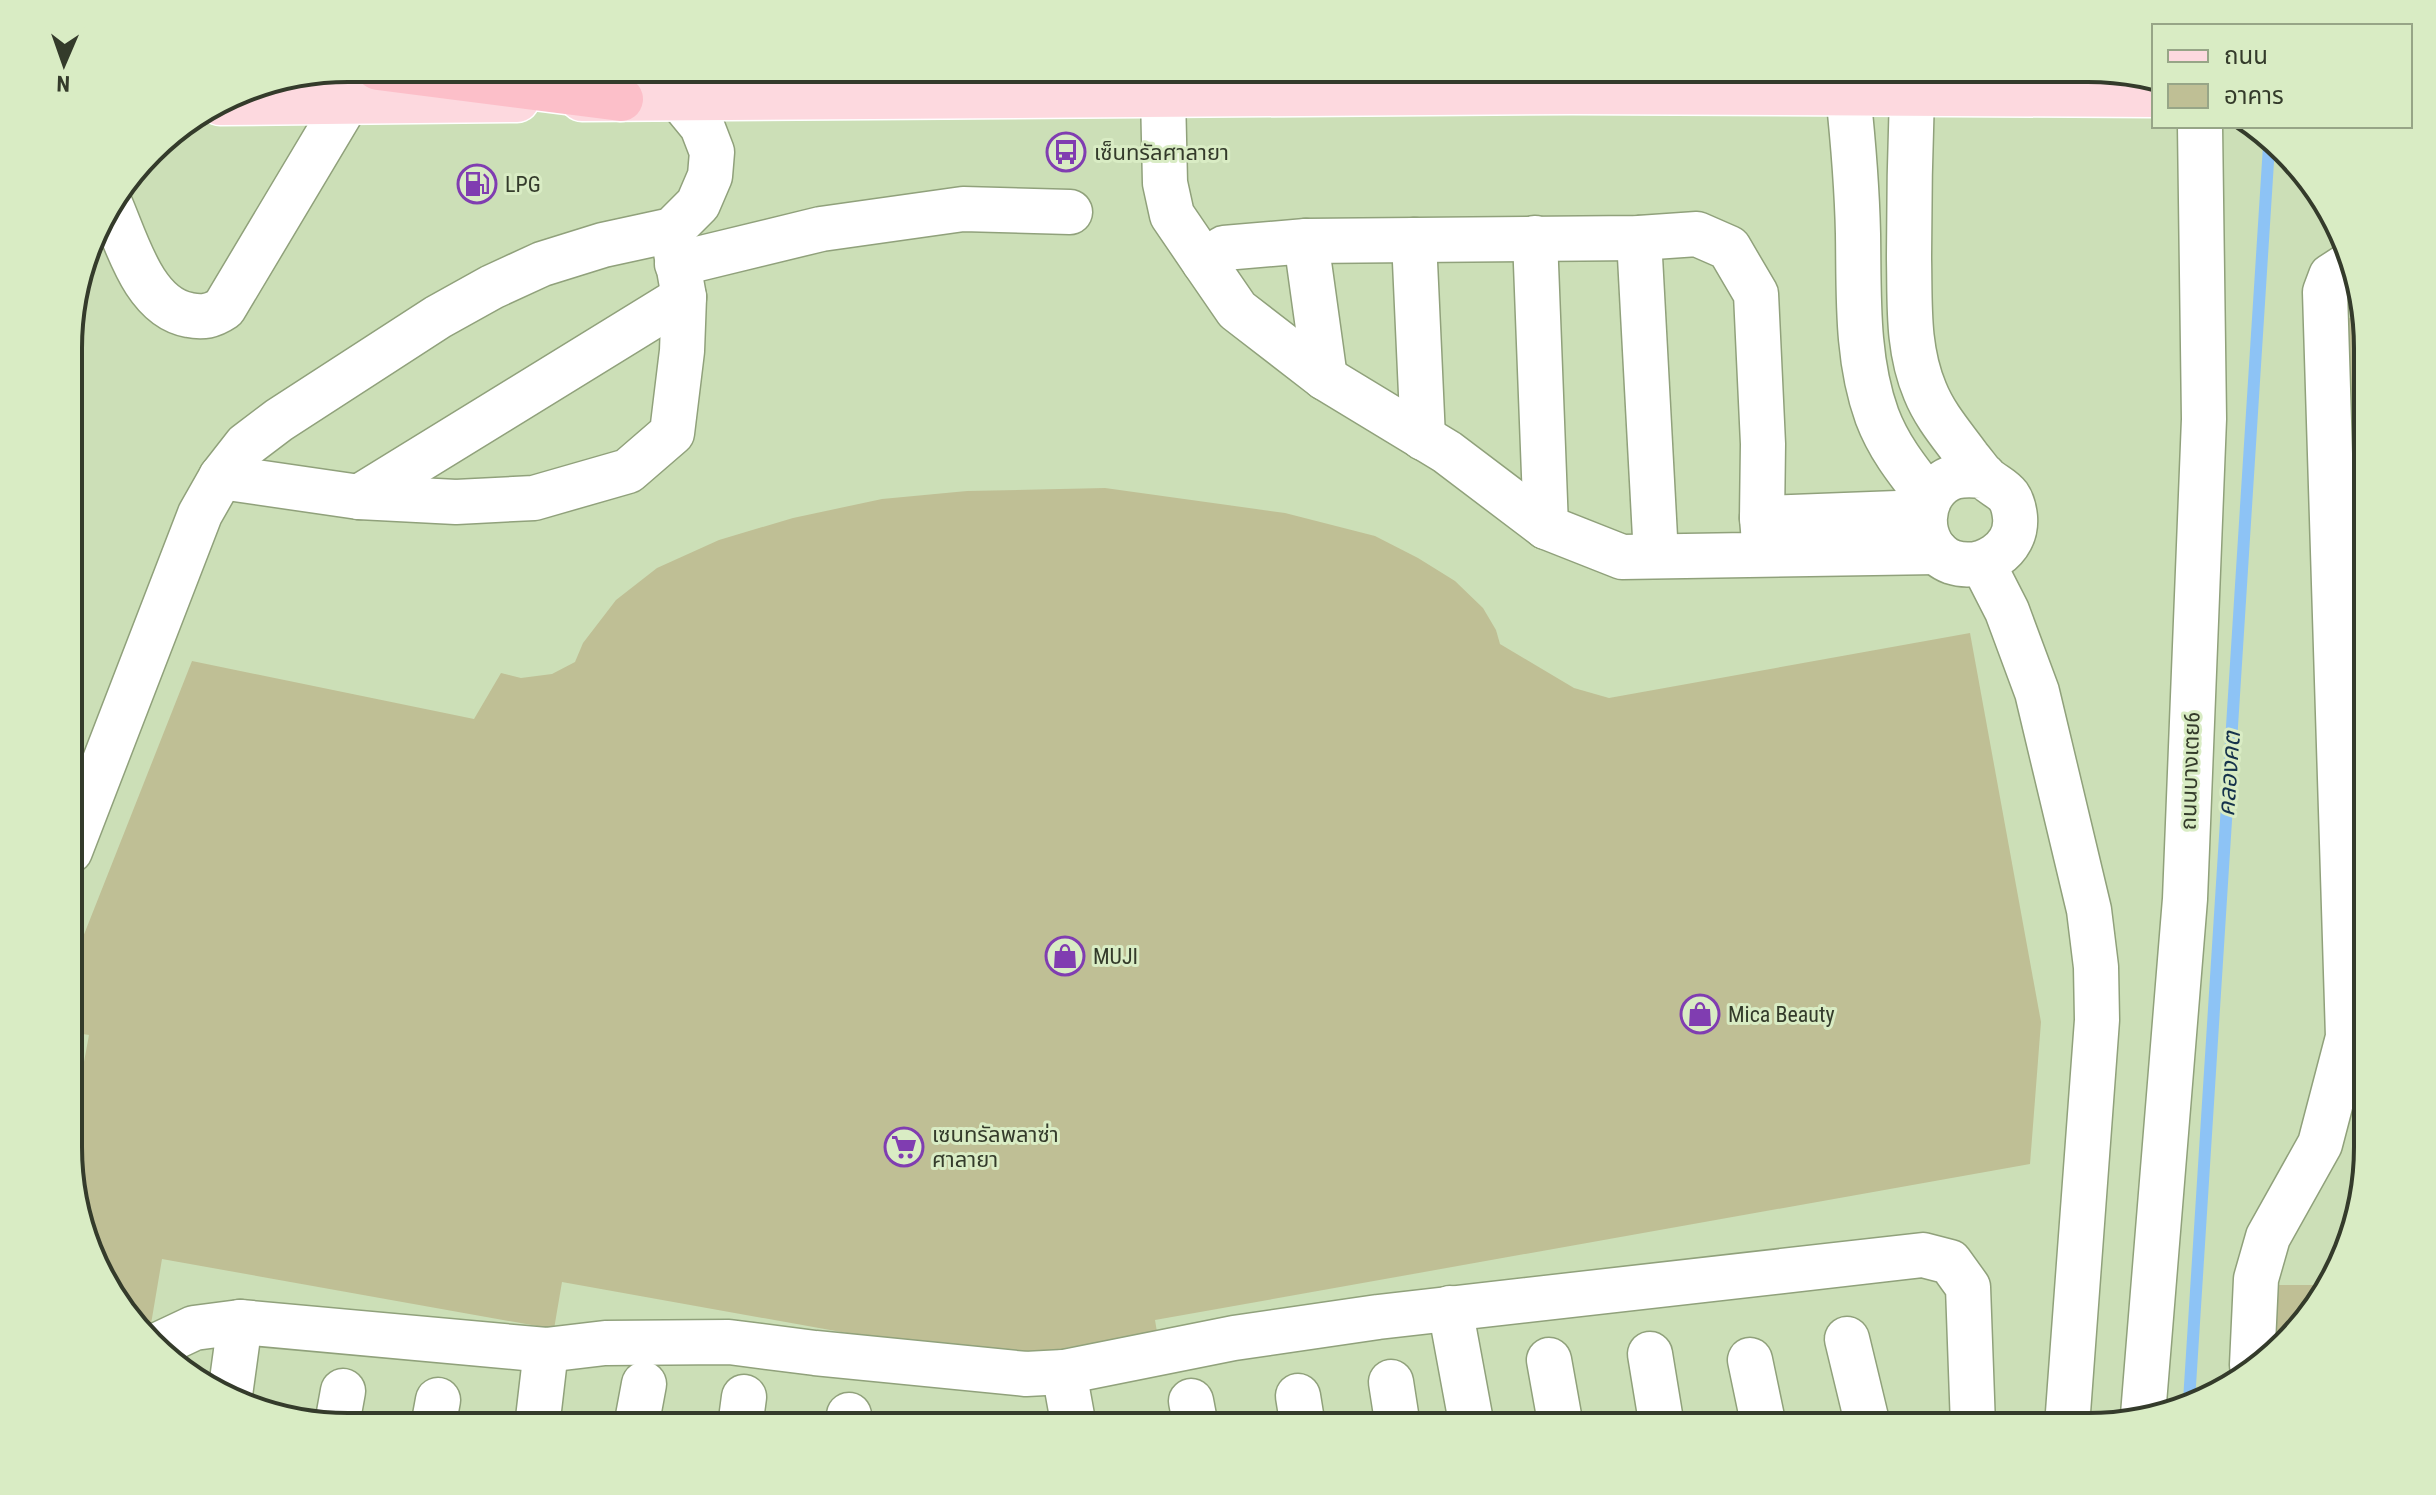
<svg xmlns="http://www.w3.org/2000/svg" width="2436" height="1495" viewBox="0 0 2436 1495" font-family="'Roboto Condensed','Noto Sans Thai',sans-serif">
<style>
.lines{fill:none;stroke-linecap:round;stroke-linejoin:round}
.stream{stroke:#8dc3f5;stroke-width:12}
.building{fill:#bfbf95}
.minor-casing{stroke:#90a17b;stroke-width:47}
.major-casing{stroke:#fff;stroke-width:47}
.highway-casing{stroke:#fff;stroke-width:47}
.minor{stroke:#fff;stroke-width:44}
.major{stroke:#fdd9df;stroke-width:44}
.highway{stroke:#fcbfc9;stroke-width:44}
.labels{text-anchor:middle;dominant-baseline:central;stroke-width:6;stroke-linejoin:round;paint-order:stroke}
.poi-label{font-size:22px;fill:#343b2b;stroke:#d9ecc4;text-anchor:start}
.street-label{font-size:22px;fill:#343b2b;stroke:#d9ecc4}
.water-label{font-size:24px;font-style:italic;fill:#15324b;stroke:#d9ecc4}
.rim{fill:none;stroke:#343b2b;stroke-width:4}
</style>
<rect width="100%" height="100%" fill="#ccdfb7"/>
<g class="lines">
<polyline class="stream" points="2189,1401 2269,146"/>
</g>
<g class="building">
<polygon points="2343,318 2364,318 2367,329 2367,1165 2357,1200"/>
<polygon points="1105,488 1285,513 1375,536 1418,558 1455,581 1483,608 1496,630 1500,644 1574,688 1609,698 1970,633 2041,1022 2030,1164 1155,1320 1157,1332 997,1360 562,1282 554,1329 162,1259 151,1324 136,1322 115,1302 70,1183 70,1108 81,1078 89,1035 70,1032 70,970 192,661 474,719 501,673 521,678 552,674 575,662 583,643 616,600 657,568 719,540 793,518 882,499 967,491"/>
<polygon points="2272,1285 2331,1285 2272,1346"/>
</g>
<g class="lines">
<defs>
<g id="minor">
<path d="M 1848,93 C 1853,140 1857,187 1858,234 C 1859,294 1856,358 1877,416 C 1889,448 1908,471 1929,498"/>
<path d="M 1912,94 C 1910,149 1909,204 1909,259 C 1910,304 1907,348 1925,391 C 1935,416 1952,435 1968,457 C 1973,463 1978,470 1983,476 C 2000,491 2012,489 2015,517 C 2018,550 1982,572 1952,562 C 1915,548 1916,490 1954,477 C 1964,474 1973,475 1984,476"/>
<polyline points="1163,95 1165,183 1172,215 1204,262"/>
<path d="M 111,206 C 127,243 144,307 189,315 C 203,318 212,316 224,308 L 347,102"/>
<polyline points="1535,238 1546,527"/>
<polyline points="1639,238 1656,556"/>
<polyline points="1414,240 1423,438"/>
<polyline points="1306,241 1325,378"/>
<polyline points="677,264 821,229 963,209 1070,212"/>
<polyline points="221,477 359,497 456,502 534,498 628,471 672,433 682,351 684,297 672,230"/>
<polyline points="359,497 684,297"/>
<polyline points="1762,518 1924,512"/>
<polyline points="1765,554 1762,518 1763,444 1756,294 1729,248 1697,234 1639,238 1306,241 1224,248 1204,262 1237,310 1325,378 1447,452 1546,527 1622,557 1937,552"/>
<polyline points="1983,564 2007,611 2037,692 2089,910 2096,967 2097,1020 2067,1426"/>
<polyline points="70,851 200,514 221,477 246,445 279,420 438,317 492,287 542,264 603,245 672,230 698,204 710,176 712,152 702,126 679,98"/>
<polyline points="1450,1308 1472,1427"/>
<polyline points="240,1322 546,1350 605,1343 729,1342 815,1353 1026,1374 1064,1372 1234,1338 1378,1317 1923,1255 1950,1262 1968,1287 1973,1426"/>
<polyline points="1847,1339 1868,1426"/>
<polyline points="160,1344 194,1328 240,1322 230,1395"/>
<polyline points="1650,1354 1662,1427"/>
<polyline points="1549,1360 1561,1427"/>
<polyline points="1750,1360 1764,1427"/>
<polyline points="2252,1365 2256,1279 2268,1237 2320,1144 2348,1037 2325,292 2331,276 2348,265"/>
<polyline points="1064,1372 1074,1427"/>
<polyline points="1391,1382 1398,1427"/>
<polyline points="1298,1396 1303,1427"/>
<polyline points="1191,1401 1196,1427"/>
<polyline points="2143,1415 2185,899 2204,419 2200,126"/>
<polyline points="337,1424 343,1391"/>
<polyline points="433,1427 438,1400"/>
<polyline points="537,1427 546,1350"/>
<polyline points="636,1427 644,1384"/>
<polyline points="740,1427 744,1397"/>
<polyline points="847,1427 849,1415"/>
</g>
<g id="major">
<polyline points="582,99 1572,92 2154,95"/>
<polyline points="220,103 517,100"/>
</g>
<polyline id="highway" points="378,68 621,99"/>
</defs>
<use href="#minor" class="minor-casing"/>
<use href="#major" class="major-casing"/>
<use href="#highway" class="highway-casing"/>
<use href="#minor" class="minor"/>
<use href="#major" class="major"/>
<use href="#highway" class="highway"/>
</g>
<defs>
<symbol id="bus-ring" viewBox="-11 -11 22 22"><circle r="9.5" fill="#d9ecc4" stroke="#803db1" stroke-width="1.5"/><path d="M-5-6H5V4H4V6H2V4H-2V6H-4V4H-5ZM-3.5-4V0h7V-4ZM-3.5 1.2v1.5H-2V1.2ZM2 1.2v1.5H3.5V1.2Z" fill="#803db1"/></symbol>
<symbol id="fuel-ring" viewBox="-11 -11 22 22"><circle r="9.5" fill="#d9ecc4" stroke="#803db1" stroke-width="1.5"/><path d="M-5.5-6h7V0h2V4h1.3V-2.5L3-4.5l.8-.8L6-3V5H2.5V1h-1V6h-7ZM-4.2-4.7v3.2H.2V-4.7Z" fill="#803db1"/></symbol>
<symbol id="shop-ring" viewBox="-11 -11 22 22"><circle r="9.5" fill="#d9ecc4" stroke="#803db1" stroke-width="1.5"/><path d="M-5-2.5h2.3a2.7 3.5 0 0 1 5.4 0H5L5.5 6h-11ZM-1.5-2.5h3a1.5 2.3 0 0 0-3 0Z" fill="#803db1"/></symbol>
<symbol id="supermarket-ring" viewBox="-11 -11 22 22"><circle r="9.5" fill="#d9ecc4" stroke="#803db1" stroke-width="1.5"/><path d="M-6-5.5h2.5l.6 2H6L4.5 2H-2.5L-4.4-4H-6ZM-1.5 3.2a1.3 1.3 0 1 0 .1 0ZM3 3.2a1.3 1.3 0 1 0 .1 0Z" fill="#803db1"/></symbol>
</defs>
<g fill-rule="evenodd">
<use href="#bus-ring" x="1044" y="130" width="44" height="44"/>
<use href="#fuel-ring" x="455" y="162" width="44" height="44"/>
<use href="#shop-ring" x="1043" y="934" width="44" height="44"/>
<use href="#shop-ring" x="1678" y="992" width="44" height="44"/>
<use href="#supermarket-ring" x="882" y="1125" width="44" height="44"/>
</g>
<g class="labels">
<g class="poi-label">
<text x="1094" y="152">เซ็นทรัลศาลายา</text>
<text x="505" y="184">LPG</text>
<text x="1093" y="956">MUJI</text>
<text x="1728" y="1014">Mica Beauty</text>
<text x="932" y="1134">เซนทรัลพลาซ่า<tspan x="932" dy="25">ศาลายา</tspan></text>
</g>
<g class="street-label">
<text transform="translate(2190 771) rotate(-88)">ถนนบางเตย6</text>
</g>
<g class="water-label">
<text transform="translate(2229 774) rotate(-86)">คลองคต</text>
</g>
</g>
<path d="M0 0H2436V1495H0ZM348 82H2088A266 266 0 0 1 2354 348V1147A266 266 0 0 1 2088 1413H348A266 266 0 0 1 82 1147V348A266 266 0 0 1 348 82Z" fill="#d9ecc4" fill-rule="evenodd"/>
<path class="rim" d="M348 82H2088A266 266 0 0 1 2354 348V1147A266 266 0 0 1 2088 1413H348A266 266 0 0 1 82 1147V348A266 266 0 0 1 348 82Z"/>
<rect x="2152" y="24" width="260" height="104" fill="#d9ecc4" stroke="#97a587" stroke-width="2"/>
<rect x="2168" y="50" width="40" height="12" fill="#fdd9df" stroke="#97a587" stroke-width="2"/>
<text x="2224" y="64" font-size="24" fill="#343b2b">ถนน</text>
<rect x="2168" y="84" width="40" height="24" fill="#bfbf95" stroke="#97a587" stroke-width="2"/>
<text x="2224" y="104" font-size="24" fill="#343b2b">อาคาร</text>
<g transform="translate(64 64) rotate(182)" stroke="#d9ecc4" stroke-width="6" paint-order="stroke">
<path d="M0-6L14 30L0 20L-14 30Z" fill="#343b2b"/>
<text y="-12" font-size="22" font-weight="bold" text-anchor="middle" fill="#343b2b">N</text>
</g>
</svg>
